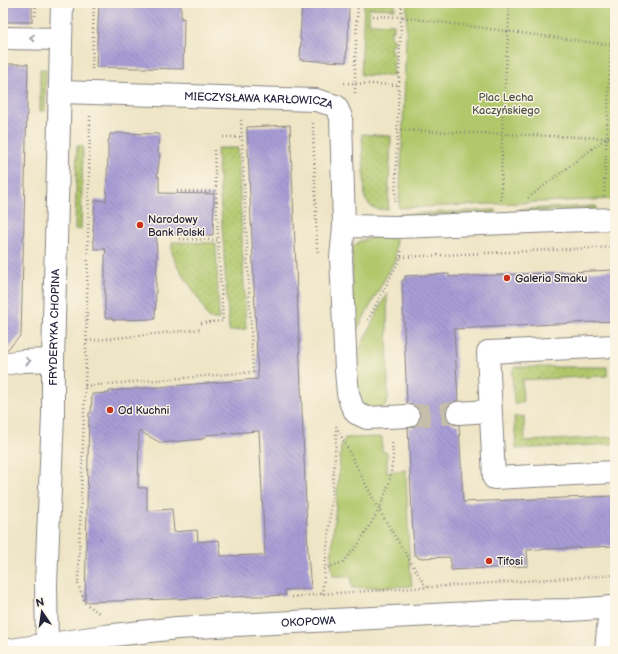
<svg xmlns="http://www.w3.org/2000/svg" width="618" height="654" viewBox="0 0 618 654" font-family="'Balsamiq Sans',sans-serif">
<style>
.grass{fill:url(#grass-dots);stroke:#697453}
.green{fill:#b0c76b;stroke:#697453}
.building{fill:url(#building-back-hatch);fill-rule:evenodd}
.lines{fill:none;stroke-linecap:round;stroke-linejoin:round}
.minor-tunnel{stroke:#c5beaa;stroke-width:22;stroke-dasharray:22 11;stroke-linecap:butt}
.minor-casing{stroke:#888480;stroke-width:24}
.path{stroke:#888480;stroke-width:2.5;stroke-dasharray:1 3;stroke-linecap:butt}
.minor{stroke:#fff;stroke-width:22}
.oneway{stroke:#9c9ca7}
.poi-dot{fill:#c8321e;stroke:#fcf5e5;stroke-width:1.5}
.labels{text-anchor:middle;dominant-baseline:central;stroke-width:3;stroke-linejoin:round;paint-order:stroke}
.park-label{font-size:11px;fill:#4d5449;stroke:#fcf5e5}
.street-label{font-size:11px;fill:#22223b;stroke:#fcf5e5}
.poi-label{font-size:11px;fill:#22223b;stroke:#fcf5e5;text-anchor:start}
</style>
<defs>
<pattern id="grass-dots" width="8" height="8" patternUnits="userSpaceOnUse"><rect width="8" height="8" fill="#b0c76b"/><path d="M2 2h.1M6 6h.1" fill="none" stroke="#97ab5e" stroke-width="1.8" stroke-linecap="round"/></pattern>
<pattern id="building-back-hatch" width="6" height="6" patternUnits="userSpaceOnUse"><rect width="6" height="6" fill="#a89dd6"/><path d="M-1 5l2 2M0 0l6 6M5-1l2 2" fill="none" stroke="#8880af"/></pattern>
</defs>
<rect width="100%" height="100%" fill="#fcf5e5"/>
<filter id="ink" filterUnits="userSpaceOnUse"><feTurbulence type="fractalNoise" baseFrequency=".025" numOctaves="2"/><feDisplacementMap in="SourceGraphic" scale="8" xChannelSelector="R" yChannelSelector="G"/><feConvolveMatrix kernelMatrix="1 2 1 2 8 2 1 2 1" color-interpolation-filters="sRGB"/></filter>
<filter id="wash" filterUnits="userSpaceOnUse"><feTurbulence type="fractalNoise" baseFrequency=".012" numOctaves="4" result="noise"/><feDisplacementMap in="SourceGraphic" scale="16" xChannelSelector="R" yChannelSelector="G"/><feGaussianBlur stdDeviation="0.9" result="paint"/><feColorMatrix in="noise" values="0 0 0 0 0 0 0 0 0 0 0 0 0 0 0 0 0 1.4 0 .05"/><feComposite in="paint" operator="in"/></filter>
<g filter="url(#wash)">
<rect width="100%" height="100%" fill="#eee5c6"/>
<g class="grass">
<polygon points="364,3 395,3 395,9 369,8 369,23 394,24 394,30 391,30 391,37 394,38 394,45 391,45 391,52 394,52 393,76 361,75"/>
<polygon points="40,69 46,69 45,111 40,111"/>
<path d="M 362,134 L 391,136 L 388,209 C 376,210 371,209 365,199 Z"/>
<polygon points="77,146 83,146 81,229 75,229"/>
<polygon points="217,148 238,148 246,329 229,331"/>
<polygon points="596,206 596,209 517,212 520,209"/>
<polygon points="496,210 496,213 398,217 398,214"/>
<polygon points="172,242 216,243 219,319 209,319 200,301 176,264 172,252"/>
<polygon points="515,367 607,367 607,376 522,380 523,403 514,403 512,372"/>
<polygon points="524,416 525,441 615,437 615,444 516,449 514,417"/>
</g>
<g class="green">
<polygon points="407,3 615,3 615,199 399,208 404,102"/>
<polygon points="396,237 395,260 357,330 353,329 352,248 360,241 372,238"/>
<polygon points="387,293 388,400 384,407 372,410 362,406 356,396 354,360"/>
<polygon points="382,437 382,451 387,452 387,472 406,470 409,553 412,586 352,588 351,576 333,576 331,560 341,447 345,438"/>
</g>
<g id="blocks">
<g class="building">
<rect x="3" y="3" width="29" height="19"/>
<polygon points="99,3 181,3 181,19 184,18 183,69 96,67"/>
<polygon points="302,3 349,3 348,40 347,40 346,62 300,60 301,39 300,39"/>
<polygon points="3,64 28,64 21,335 6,351 3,351"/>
<path d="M 290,125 L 308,553 L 311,589 L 285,590 L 286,595 L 85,602 L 89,413 L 91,413 L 92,394 L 110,393 L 109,391 L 258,379 L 247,127 ZM 139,431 L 161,443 L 203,439 L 206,435 L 259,431 L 265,555 L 221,556 L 219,540 L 198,542 L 197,530 L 174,532 L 172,509 L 147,511 L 147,488 L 138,488 Z"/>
<polygon points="116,133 159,134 158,153 160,154 157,177 159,176 159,193 214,194 213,235 156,234 157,257 155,319 113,320 112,318 105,318 105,256 106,249 94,249 94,242 93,242 94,233 93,232 95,200 106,201 108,155 108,140 109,140 110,134 116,134"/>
<polygon points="615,270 615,321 454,329 458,400 451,403 447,407 446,413 448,420 453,424 459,425 463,502 615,496 615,546 527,550 528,566 451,570 450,557 418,558 417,555 414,555 408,428 414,427 419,422 420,415 419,410 414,405 407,404 402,280 405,280 405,276 449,274 449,277"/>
</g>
</g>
</g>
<g filter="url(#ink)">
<use href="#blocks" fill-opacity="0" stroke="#888480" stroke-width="1"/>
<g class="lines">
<polyline class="minor-tunnel" points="408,416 458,413"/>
<defs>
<g id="minor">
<polyline points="3,38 61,39"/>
<path id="s1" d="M 60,92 L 316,100 L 336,106 L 341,117 L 344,226 L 341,258 L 346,371 L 348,393 L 351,404 L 356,413 L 367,418 L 408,416"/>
<polyline points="344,226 397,227 615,219"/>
<polyline points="615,346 488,352 494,478 615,472"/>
<polyline points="3,364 23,361 53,360"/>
<polyline points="458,413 490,411"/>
<path id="s2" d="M 4,651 L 105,636 L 177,628 L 511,611 L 570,610 L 615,607"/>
<path id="s3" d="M 48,651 L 47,645 L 46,584 L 53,415 L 53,360 L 62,3"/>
<polyline points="606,651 610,607"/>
</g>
</defs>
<use href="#minor" class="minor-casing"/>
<g class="path">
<polyline points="402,3 401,17 611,45 612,3"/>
<polyline points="35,16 36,3"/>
<polyline points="373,16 401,17 395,203"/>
<polyline points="92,69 94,3"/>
<polyline points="344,83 398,85"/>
<polyline points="355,93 355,62 358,3"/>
<polyline points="90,116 86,358 78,584 85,603 99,613"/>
<polyline points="313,123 317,250 318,252"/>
<polyline points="397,130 606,138 615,131"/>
<polyline points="223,137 241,137"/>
<polyline points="214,150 216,192"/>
<polyline points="177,191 216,192 218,240 177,239"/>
<polyline points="604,196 611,45 615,46"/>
<polyline points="528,198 606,138 615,138"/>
<polyline points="501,200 502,134 510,3"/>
<polyline points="401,257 615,247"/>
<polyline points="368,320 401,257 401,249"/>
<polyline points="201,323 223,321 218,240"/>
<polyline points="87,341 202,329"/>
<polyline points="85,386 253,372 241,120"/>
<polyline points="336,426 379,510 426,587"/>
<polyline points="324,569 343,562 358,545 379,510 389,484 393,458 392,440"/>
<polyline points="322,594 329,530 336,441 336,427"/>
<polyline points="292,597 322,594 615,575"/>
</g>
<use href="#minor" class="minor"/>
</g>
<defs><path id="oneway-chevron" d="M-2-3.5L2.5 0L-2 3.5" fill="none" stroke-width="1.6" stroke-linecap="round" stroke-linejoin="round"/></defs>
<g class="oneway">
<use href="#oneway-chevron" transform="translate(32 38) rotate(-180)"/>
<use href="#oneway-chevron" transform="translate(28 361) rotate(-2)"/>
</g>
</g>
<g class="poi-dot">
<circle cx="140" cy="225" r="4"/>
<circle cx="507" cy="278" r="4"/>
<circle cx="110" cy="410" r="4"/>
<circle cx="489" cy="561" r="4"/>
</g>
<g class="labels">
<g class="park-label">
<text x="506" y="97">Plac Lecha<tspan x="506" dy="13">Kaczyńskiego</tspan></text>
</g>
<g class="street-label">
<text stroke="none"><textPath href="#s1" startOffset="199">MIECZYSŁAWA KARŁOWICZA</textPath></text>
<text stroke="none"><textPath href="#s3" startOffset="324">FRYDERYKA CHOPINA</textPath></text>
<text stroke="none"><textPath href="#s2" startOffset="306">OKOPOWA</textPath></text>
</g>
<g class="poi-label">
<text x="148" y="219">Narodowy<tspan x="148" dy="13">Bank Polski</tspan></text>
<text x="515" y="278">Galeria Smaku</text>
<text x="118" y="410">Od Kuchni</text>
<text x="497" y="561">Tifosi</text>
</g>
</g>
<rect width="618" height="654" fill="none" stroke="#fcf5e5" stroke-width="16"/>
<g transform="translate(42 612) rotate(347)" stroke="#fcf5e5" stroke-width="3" paint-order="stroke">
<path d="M0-3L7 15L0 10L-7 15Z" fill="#22223b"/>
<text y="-6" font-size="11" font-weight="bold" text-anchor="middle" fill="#22223b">N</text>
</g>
</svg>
